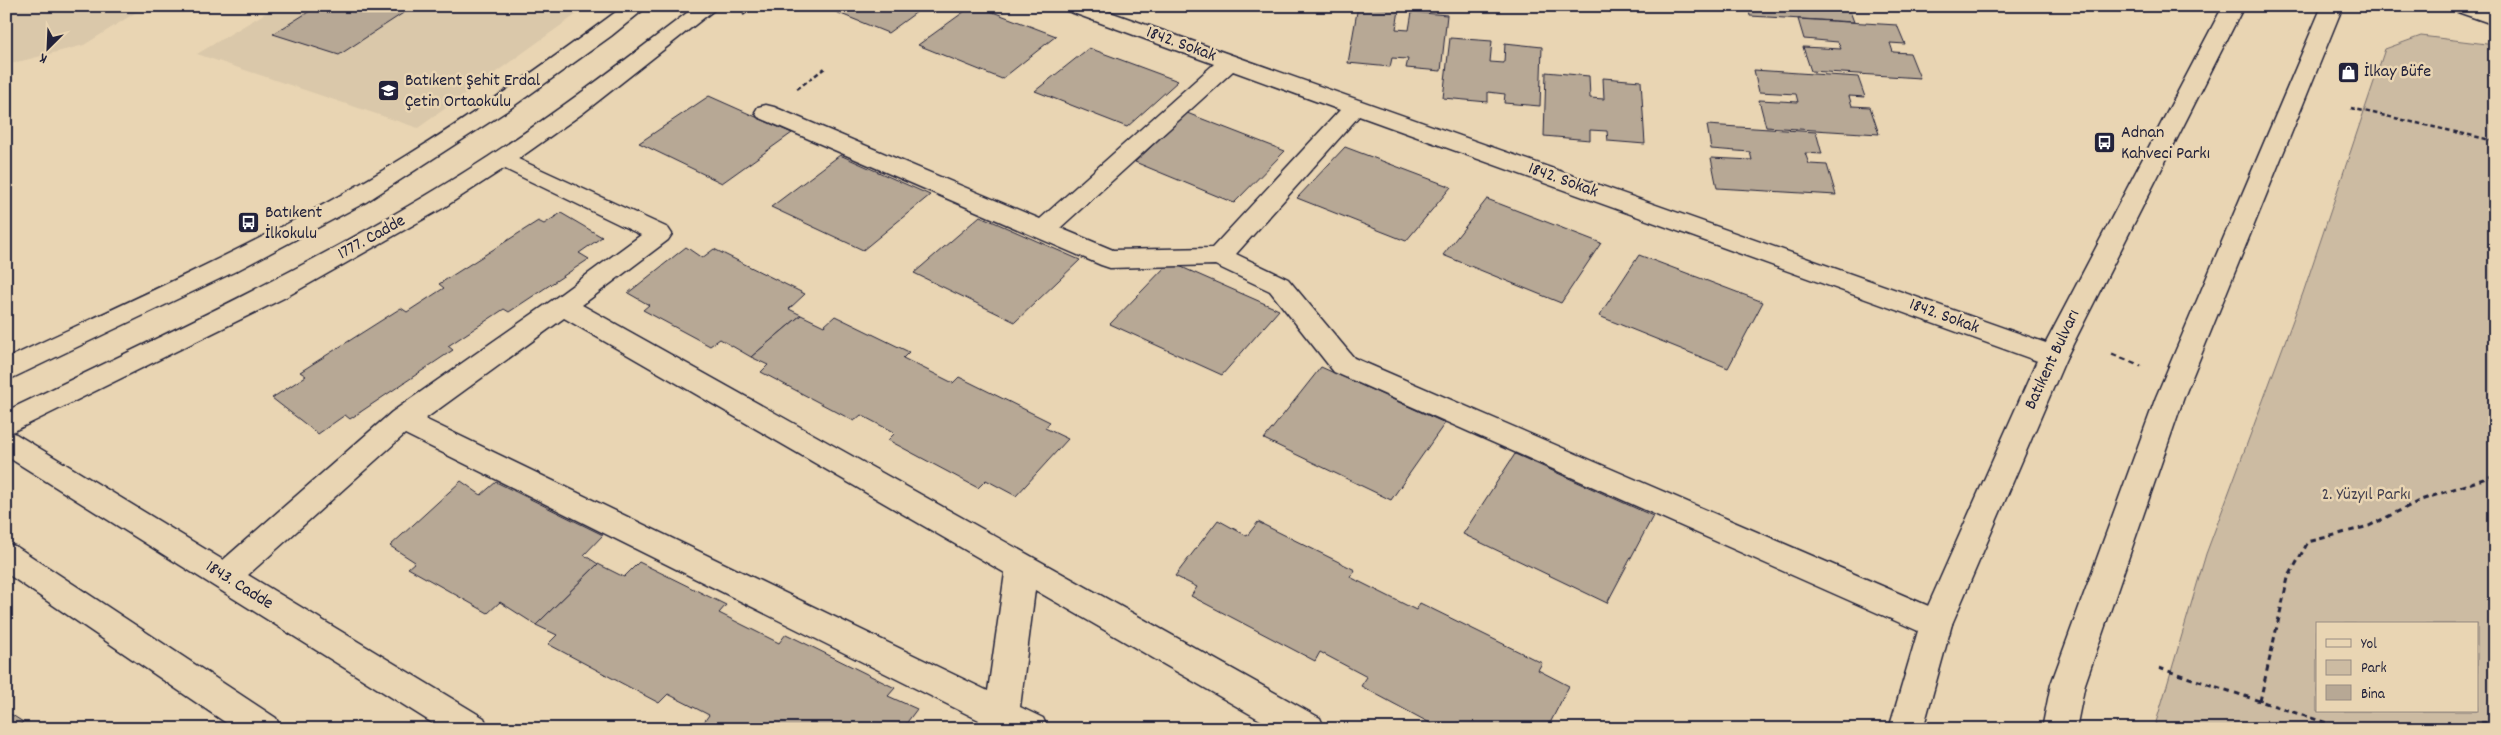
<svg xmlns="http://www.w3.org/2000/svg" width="2501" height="735" viewBox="0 0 2501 735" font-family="Dekko,sans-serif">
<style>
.built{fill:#dac8aa}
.green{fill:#ccbba2;stroke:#776e6e;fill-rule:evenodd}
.building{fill:#b7a895;stroke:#22223b}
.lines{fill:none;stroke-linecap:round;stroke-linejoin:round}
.minor-casing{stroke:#22223b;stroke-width:3}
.major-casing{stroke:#22223b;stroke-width:3}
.path-far1{stroke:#22223b;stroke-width:2.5;stroke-dasharray:4.5 3;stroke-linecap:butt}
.path{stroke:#22223b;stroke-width:3;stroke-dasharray:5.5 4.5;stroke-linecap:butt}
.minor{fill:#e9d5b3;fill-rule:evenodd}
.major{fill:#e9d5b3;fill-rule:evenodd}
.labels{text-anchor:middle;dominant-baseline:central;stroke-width:5;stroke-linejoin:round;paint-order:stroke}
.street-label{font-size:18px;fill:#22223b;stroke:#e9d5b3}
.poi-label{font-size:18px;fill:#22223b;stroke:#e9d5b3;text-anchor:start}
.park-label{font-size:18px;fill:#444150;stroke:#e9d5b3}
</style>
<rect width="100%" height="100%" fill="#e9d5b3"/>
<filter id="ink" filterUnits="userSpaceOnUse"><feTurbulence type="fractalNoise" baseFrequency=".02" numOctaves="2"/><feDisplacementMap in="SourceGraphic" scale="10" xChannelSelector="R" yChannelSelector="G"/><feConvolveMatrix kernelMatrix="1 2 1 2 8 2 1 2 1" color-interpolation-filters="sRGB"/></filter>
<g filter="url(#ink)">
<g class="built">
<polygon points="6,6 146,6 84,45 6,65"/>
<polygon points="277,6 588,6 418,128 197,54"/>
</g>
<path class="green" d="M 2421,36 L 2495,45 L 2495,729 L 2154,729 L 2206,554 L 2303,293 L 2385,49 ZM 2317,624 L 2477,624 L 2477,711 L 2317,711 Z"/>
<g class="building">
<polygon points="318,6 414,6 339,55 273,34"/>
<polygon points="821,6 925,6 888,33"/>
<polygon points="972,6 977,6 1056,36 1002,79 918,45"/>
<polygon points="1358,6 1399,10 1396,29 1409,30 1412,12 1447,15 1441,71 1406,68 1408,59 1392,58 1390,67 1348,63"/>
<polygon points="1748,6 1848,6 1854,22 1750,16"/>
<polygon points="1798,19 1897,25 1905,44 1890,43 1893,52 1910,53 1920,78 1811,71 1803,47 1841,49 1838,42 1804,39"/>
<polygon points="1450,38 1492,41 1490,62 1504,63 1505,43 1542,47 1540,106 1504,103 1505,94 1488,92 1488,102 1443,98"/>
<polygon points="1089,48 1178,81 1127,127 1035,91"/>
<polygon points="1754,70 1858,77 1865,97 1849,96 1852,106 1870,107 1879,134 1766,127 1759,100 1798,102 1796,94 1759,92"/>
<polygon points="1546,72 1589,76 1590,98 1604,99 1603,78 1641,81 1645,144 1608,141 1607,131 1590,130 1590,140 1544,136"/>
<polygon points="709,96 792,133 722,183 639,143"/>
<polygon points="1187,113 1285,151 1234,203 1135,162"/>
<polygon points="1707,125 1816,132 1822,154 1805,153 1809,164 1827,165 1836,195 1717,188 1711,158 1752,160 1750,152 1711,149"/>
<polygon points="1345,147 1451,187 1406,241 1297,198"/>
<polygon points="840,155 930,195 863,250 771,207"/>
<polygon points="1487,199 1601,243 1561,303 1443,255"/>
<polygon points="561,213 602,237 579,253 589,259 509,312 504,309 448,346 453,350 350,419 345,415 318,434 272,398 306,376 300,372 401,308 407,312 444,288 439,284 538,221 544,224"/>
<polygon points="980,216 1080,260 1015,322 914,273"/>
<polygon points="686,247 702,258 714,249 805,294 789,309 801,315 751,357 720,339 710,346 643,310 649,305 628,293"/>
<polygon points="1639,255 1763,302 1728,368 1599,316"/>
<polygon points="1170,262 1279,310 1222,375 1110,324"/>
<polygon points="801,315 824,326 835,316 909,352 903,358 953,383 959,377 1050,422 1045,428 1068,439 1016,496 986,480 978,488 888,440 895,433 861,415 854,421 761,372 768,365 751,357"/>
<polygon points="1321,367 1445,423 1391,500 1264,439"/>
<polygon points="1515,454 1653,516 1607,603 1463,534"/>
<polygon points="461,481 481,495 496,482 603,535 584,555 598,564 536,625 500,602 488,613 408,568 415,562 390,546"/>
<polygon points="1218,520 1247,536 1258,522 1355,570 1350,577 1416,610 1420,603 1542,663 1538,670 1569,686 1547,729 1441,729 1361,686 1367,677 1320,652 1315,661 1191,596 1197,587 1175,576"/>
<polygon points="639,562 726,605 719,613 779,643 786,634 895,688 888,696 917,709 902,729 706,729 701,726 709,715 668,694 659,703 548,644 557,635 536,625 598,564 624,577"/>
<polygon points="6,711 23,722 15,729 6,729"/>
</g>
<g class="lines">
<defs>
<g id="minor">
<path d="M 1062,6 L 1093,6 L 2063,349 L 2067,356 L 2063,363 L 2053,366 L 2043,363 L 1359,116 L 1236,254 L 1288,279 L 1354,358 L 1947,614 L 1952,624 L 1947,634 L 1936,638 L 1925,634 L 1334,372 L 1270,291 L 1215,265 L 1110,268 L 1101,265 L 758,117 L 755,112 L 758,107 L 766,105 L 774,107 L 1040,219 L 1214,64 L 1065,10 ZM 1233,71 L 1340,110 L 1212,248 L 1113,250 L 1060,228 Z"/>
<path d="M 503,152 L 668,228 L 672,234 L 668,240 L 582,305 L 1320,718 L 1325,729 L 1276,729 L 1035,590 L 1020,707 L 1043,718 L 1048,729 L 975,729 L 979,720 L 405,434 L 248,575 L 484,718 L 489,729 L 442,729 L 6,456 L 6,431 L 16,434 L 223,560 L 392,412 L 554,299 L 641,235 L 495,164 L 491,159 L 495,154 ZM 564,318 L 1005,573 L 988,691 L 425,419 Z"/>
<polygon points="6,543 17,547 276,718 281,729 235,729 6,573"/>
</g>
<g id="major">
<path d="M 624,6 L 648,6 L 611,36 L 508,110 L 366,202 L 236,271 L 6,381 L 6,359 C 121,305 238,253 348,191 C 444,136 535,72 624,6 Z"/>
<path d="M 696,6 L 719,6 L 583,113 L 514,162 L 443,208 L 286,297 L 6,435 L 6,411 C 160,337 315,265 460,175 C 542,124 619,65 696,6 Z"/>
<polygon points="2223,6 2244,6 2067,356 1952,624 1923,729 1889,729 1920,624 2039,356"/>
<polygon points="2322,6 2343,6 2184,397 2085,684 2076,729 2042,729 2051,684 2156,397"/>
<polygon points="2449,6 2479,6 2495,12 2495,25 2452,10"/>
</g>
</defs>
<use href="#minor" class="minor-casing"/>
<use href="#major" class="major-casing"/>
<g class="path-far1">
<polyline points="743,15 754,6"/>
<polyline points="797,89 825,68"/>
<polyline points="2351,108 2495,141"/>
</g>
<g class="path">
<polyline points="2112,354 2141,366"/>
<polyline points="2159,668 2345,729"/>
<polyline points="2260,701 2288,578 2308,542 2369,526 2421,500 2495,475"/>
<polyline points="2351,729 2495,722"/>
</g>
<use href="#minor" class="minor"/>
<use href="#major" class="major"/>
</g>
</g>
<defs>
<symbol id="shop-square" viewBox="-11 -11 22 22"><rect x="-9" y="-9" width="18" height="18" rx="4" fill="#22223b" stroke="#e9d5b3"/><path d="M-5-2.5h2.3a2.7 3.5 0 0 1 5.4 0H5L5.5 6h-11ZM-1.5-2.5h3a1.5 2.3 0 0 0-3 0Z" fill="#fff"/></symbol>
<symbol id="school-square" viewBox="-11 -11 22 22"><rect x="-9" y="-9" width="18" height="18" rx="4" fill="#22223b" stroke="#e9d5b3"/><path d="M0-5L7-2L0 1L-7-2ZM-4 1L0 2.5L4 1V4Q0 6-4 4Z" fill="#fff"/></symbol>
<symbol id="bus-square" viewBox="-11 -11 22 22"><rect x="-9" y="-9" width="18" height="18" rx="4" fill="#22223b" stroke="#e9d5b3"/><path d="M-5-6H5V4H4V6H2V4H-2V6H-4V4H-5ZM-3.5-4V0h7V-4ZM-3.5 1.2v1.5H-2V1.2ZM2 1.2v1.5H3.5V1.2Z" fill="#fff"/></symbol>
</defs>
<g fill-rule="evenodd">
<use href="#shop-square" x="2336" y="60" width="25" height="25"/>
<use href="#school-square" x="376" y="78" width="25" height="25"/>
<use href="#bus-square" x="2092" y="130" width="25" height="25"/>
<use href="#bus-square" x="236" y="210" width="25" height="25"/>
</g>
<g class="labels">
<g class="street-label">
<text transform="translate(1181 45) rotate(20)">1842. Sokak</text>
<text transform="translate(1563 181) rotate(20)">1842. Sokak</text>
<text transform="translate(372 238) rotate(-29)">1777. Cadde</text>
<text transform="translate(1944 317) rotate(20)">1842. Sokak</text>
<text transform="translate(2053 360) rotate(-65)">Batıkent Bulvarı</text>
<text transform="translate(239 586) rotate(32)">1843. Cadde</text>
</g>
<g class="poi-label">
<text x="2364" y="72">İlkay Büfe</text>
<text x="405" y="81">Batıkent Şehit Erdal<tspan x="405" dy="21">Çetin Ortaokulu</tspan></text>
<text x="2121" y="133">Adnan<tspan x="2121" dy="21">Kahveci Parkı</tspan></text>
<text x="265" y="213">Batıkent<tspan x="265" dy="21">İlkokulu</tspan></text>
</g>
<g class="park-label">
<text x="2366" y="495">2. Yüzyıl Parkı</text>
</g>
</g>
<rect width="2501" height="735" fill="none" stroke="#e9d5b3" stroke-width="25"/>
<rect x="12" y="12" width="2476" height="710" fill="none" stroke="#22223b" stroke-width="2" filter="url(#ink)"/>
<rect x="2316" y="622" width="162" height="90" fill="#e9d5b3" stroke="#998d83"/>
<rect x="2326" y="639" width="25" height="8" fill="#e9d5b3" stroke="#998d83"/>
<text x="2361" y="648" font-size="15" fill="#22223b">Yol</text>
<rect x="2326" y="660" width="25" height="15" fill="#ccbba2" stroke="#998d83"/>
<text x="2361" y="672" font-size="15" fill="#22223b">Park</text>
<rect x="2326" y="685" width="25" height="15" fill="#b7a895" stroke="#998d83"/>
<text x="2361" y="698" font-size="15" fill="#22223b">Bina</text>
<g transform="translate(48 48) rotate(204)" stroke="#e9d5b3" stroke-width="4" paint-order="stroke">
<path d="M0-4L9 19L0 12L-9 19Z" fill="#22223b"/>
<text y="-8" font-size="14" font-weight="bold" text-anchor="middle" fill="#22223b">K</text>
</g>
</svg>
